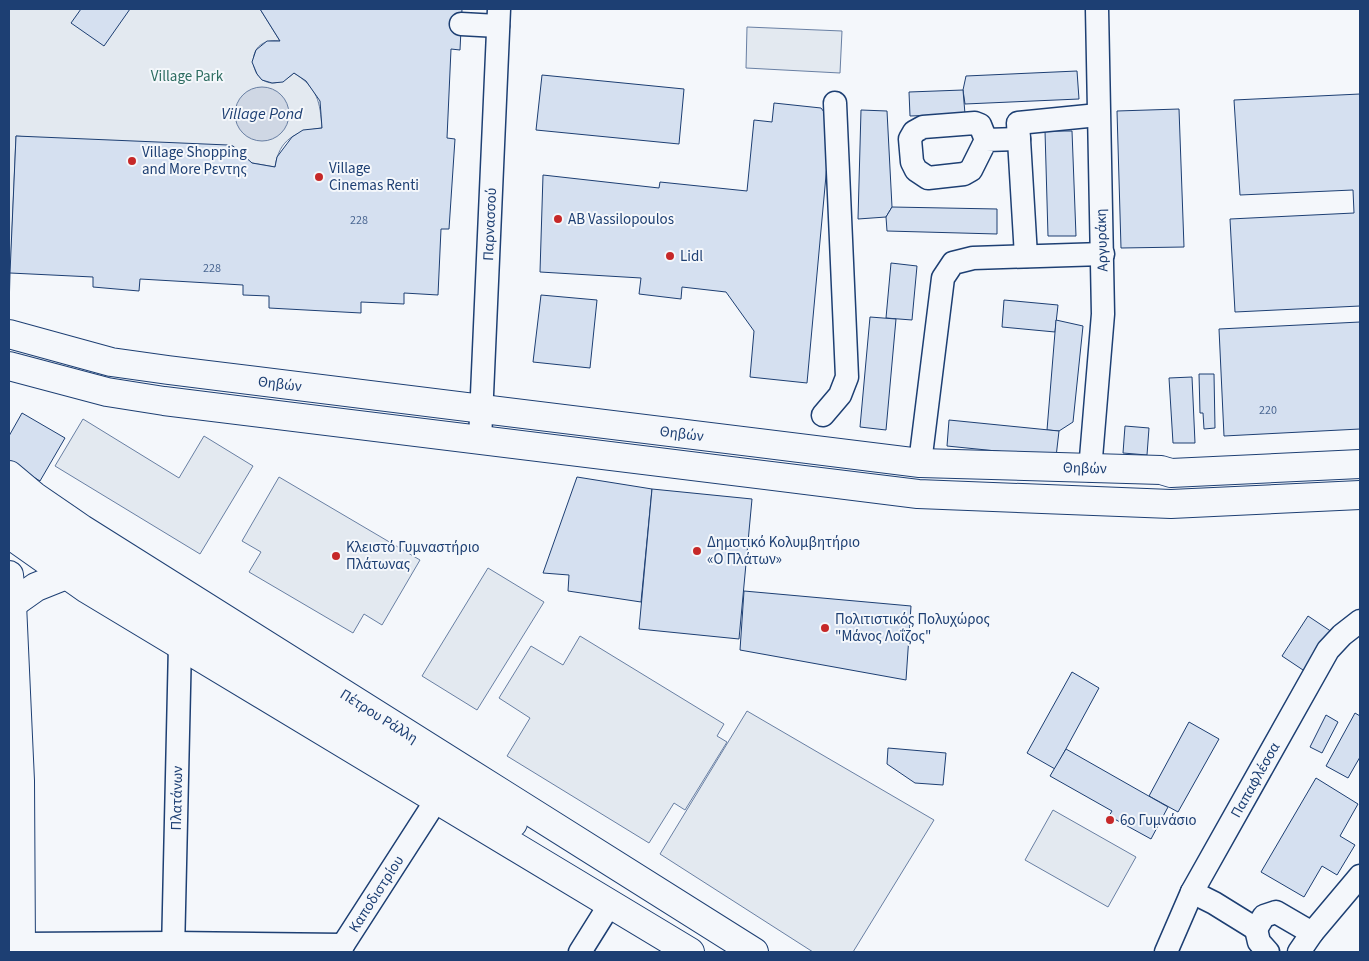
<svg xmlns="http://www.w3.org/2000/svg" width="1369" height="961" viewBox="0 0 1369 961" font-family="'Source Sans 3',sans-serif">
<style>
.green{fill:#e3e9f0;stroke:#687fa3}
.water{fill:#cfd7e4;stroke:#687fa3}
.building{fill:#d5e0f0;stroke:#1d3f73}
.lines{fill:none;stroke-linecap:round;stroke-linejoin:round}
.minor-casing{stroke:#1d3f73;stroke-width:25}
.major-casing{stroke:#1d3f73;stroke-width:30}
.minor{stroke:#f4f7fb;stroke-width:22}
.major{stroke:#f4f7fb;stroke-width:28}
.poi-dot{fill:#c62828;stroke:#f4f7fb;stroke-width:2}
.labels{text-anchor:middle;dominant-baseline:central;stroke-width:4;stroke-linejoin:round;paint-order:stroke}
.number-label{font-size:12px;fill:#4b6792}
.park-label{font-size:15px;fill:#2c6c60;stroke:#f4f7fb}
.poi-label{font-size:15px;fill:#1d3f73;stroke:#f4f7fb;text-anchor:start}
.street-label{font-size:15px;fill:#1d3f73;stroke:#f4f7fb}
.water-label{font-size:16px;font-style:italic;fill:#1d3f73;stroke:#f4f7fb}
</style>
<rect width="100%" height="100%" fill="#f4f7fb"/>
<g class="green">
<path d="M 9,9 L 260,9 L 280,41 C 234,35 253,109 294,73 C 318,88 320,102 322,128 C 296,131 279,139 275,167 L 252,163 L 242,156 L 16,136 L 9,304 Z"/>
<polygon points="747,27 842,31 840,73 746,68"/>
<polygon points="83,419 179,478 204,436 253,466 200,554 55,466"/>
<polygon points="279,477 420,560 382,625 364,614 353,633 249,572 261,552 242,541"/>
<polygon points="488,568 544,602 477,710 422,676"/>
<polygon points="580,636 724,724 717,736 727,742 685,810 674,803 649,843 507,756 530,718 499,698 531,646 563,665"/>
<polygon points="747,711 934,820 853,952 813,952 660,854"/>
<polygon points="1053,810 1136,857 1108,907 1025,860"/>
</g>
<circle class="water" cx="262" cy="114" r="27"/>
<g class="building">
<polygon points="81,9 130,9 104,46 71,23"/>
<polygon points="260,9 462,9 460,50 451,49 447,138 455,139 449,229 441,229 438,295 404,293 404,304 361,302 361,313 269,308 269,296 243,295 243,285 140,279 139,291 93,287 93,277 10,273 16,136 228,145 233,146 252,163 275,167 277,157 292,137 303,130 322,128 320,101 306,81 294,73 283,82 272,83 262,80 257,74 252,62 256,50 267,41 280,41"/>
<polygon points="1077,71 1079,99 965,104 963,90 966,76"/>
<polygon points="542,75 684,89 679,144 536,130"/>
<polygon points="963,90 965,114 910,116 909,92"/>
<polygon points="1360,94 1360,306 1235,312 1230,219 1354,213 1353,190 1240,195 1234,100"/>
<polygon points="774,103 821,108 831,121 807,383 750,377 754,331 726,292 682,287 681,299 639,294 641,278 540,272 543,175 659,188 660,182 747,191 754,120 772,122"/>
<polygon points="1179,109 1184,247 1121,248 1117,111"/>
<polygon points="861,110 887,111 892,207 886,217 858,219"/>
<polygon points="1045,131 1072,131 1076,236 1048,236"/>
<polygon points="892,207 997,209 997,234 887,231 886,217"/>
<polygon points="891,263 917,266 912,320 886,318"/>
<polygon points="541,295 597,300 590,368 533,362"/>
<polygon points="1004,300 1058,305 1055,332 1002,327"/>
<polygon points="870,317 896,319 886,430 860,427"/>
<polygon points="1056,320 1083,326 1073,422 1059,431 1047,430"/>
<polygon points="1360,322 1360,429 1224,436 1219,329"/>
<polygon points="1199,374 1214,374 1215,428 1204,429 1203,413 1200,413"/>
<polygon points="1192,377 1195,443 1173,443 1169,378"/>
<polygon points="22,413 65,438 40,481 9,462 9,436"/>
<polygon points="949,420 1059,431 1056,457 947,446"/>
<polygon points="1125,426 1149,428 1147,455 1123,453"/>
<polygon points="577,477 652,489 641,602 568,591 569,575 543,573"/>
<polygon points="652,489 752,499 739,639 639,629"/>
<polygon points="744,591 911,606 906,680 740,650"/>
<polygon points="1308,616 1332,632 1306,672 1282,656"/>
<polygon points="1072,672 1099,688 1055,769 1027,753"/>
<polygon points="1355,713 1360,716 1360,757 1348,778 1326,766"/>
<polygon points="1326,715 1338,722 1322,753 1310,747"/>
<polygon points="1189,722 1219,739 1178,812 1149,796"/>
<polygon points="888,748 946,753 943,785 915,783 887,764"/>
<polygon points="1066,749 1168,807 1151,839 1109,816 1112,811 1050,776"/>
<polygon points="1316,778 1358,804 1340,836 1355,845 1337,875 1322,866 1304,897 1261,872"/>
</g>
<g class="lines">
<defs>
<g id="minor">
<polyline points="461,24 498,26"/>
<polyline points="986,140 971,170 964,174 928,178 916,170 912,162 910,139 914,132 923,127 975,123 980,125 986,140 1019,139"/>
<polyline points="1026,256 1018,123 1098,115"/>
<polyline points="823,415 840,395 847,377 835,103"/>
<path id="s1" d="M 480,440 L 499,9"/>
<polyline points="920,463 943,278 953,263 973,258 1103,254"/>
<polyline points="1090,470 1103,314 1097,9"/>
<polyline points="1192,892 1214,903 1256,929 1264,916 1276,912 1312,933 1360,876"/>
<polyline points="1256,929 1259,942 1268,952"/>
<polyline points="21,944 173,943 343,945"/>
<path id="s2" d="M 343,945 L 437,799"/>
<path id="s3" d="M 173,952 L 180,645"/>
<polyline points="580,952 610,904"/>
<path id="s4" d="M 1166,952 L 1192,892 L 1328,650 L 1342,635 L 1360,621"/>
<polyline points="1299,952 1312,933"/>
</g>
<g id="major">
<path id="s5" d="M 9,334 L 111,362 L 168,370 L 920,463 L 1161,470 L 1171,473 L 1360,464"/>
<polyline points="9,366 107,392 164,401 918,494 1171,504 1360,495"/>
<path id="s6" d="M 9,475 L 34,496 L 82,529 L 754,952"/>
<polyline points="9,502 67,549 106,576 513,823"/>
<polyline points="9,534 87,589 690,952"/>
<polyline points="9,575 12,604 20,781 21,952"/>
<polyline points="12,604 36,587 66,575"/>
</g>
</defs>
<use href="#minor" class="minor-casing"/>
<use href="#major" class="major-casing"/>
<use href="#minor" class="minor"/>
<use href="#major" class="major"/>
</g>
<g class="poi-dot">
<circle cx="132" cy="161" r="5"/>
<circle cx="319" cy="177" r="5"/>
<circle cx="558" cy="219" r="5"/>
<circle cx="670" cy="256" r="5"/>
<circle cx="697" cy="551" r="5"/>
<circle cx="336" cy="556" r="5"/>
<circle cx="825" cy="628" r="5"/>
<circle cx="1110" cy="820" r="5"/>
</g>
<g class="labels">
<g class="number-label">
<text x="359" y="220">228</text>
<text x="212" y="268">228</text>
<text x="1268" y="410">220</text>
</g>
<g class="park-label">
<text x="187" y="76">Village Park</text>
</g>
<g class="poi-label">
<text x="142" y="152">Village Shopping<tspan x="142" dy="17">and More Ρεντης</tspan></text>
<text x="329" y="168">Village<tspan x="329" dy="17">Cinemas Renti</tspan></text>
<text x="568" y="219">AB Vassilopoulos</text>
<text x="680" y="256">Lidl</text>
<text x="707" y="542">Δημοτικό Κολυμβητήριο<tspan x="707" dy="17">«Ο Πλάτων»</tspan></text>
<text x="346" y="547">Κλειστό Γυμναστήριο<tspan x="346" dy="17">Πλάτωνας</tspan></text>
<text x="835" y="619">Πολιτιστικός Πολυχώρος<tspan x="835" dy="17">"Μάνος Λοΐζος"</tspan></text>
<text x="1120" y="820">6ο Γυμνάσιο</text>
</g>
<g class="street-label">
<text stroke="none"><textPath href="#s1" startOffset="216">Παρνασσού</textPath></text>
<text transform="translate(1102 240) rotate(-92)">Αργυράκη</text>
<text stroke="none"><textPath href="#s5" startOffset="276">Θηβών</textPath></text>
<text stroke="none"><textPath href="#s5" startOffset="681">Θηβών</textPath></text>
<text stroke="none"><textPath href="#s5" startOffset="1086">Θηβών</textPath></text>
<text stroke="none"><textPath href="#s6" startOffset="442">Πέτρου Ράλλη</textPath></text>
<text stroke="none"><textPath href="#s4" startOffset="194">Παπαφλέσσα</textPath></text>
<text stroke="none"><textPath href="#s3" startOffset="154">Πλατάνων</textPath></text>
<text stroke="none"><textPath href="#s2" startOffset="61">Καποδιστρίου</textPath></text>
</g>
<g class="water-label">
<text x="262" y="114">Village Pond</text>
</g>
</g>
<rect width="1369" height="961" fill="none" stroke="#1d3f73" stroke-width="20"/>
</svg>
